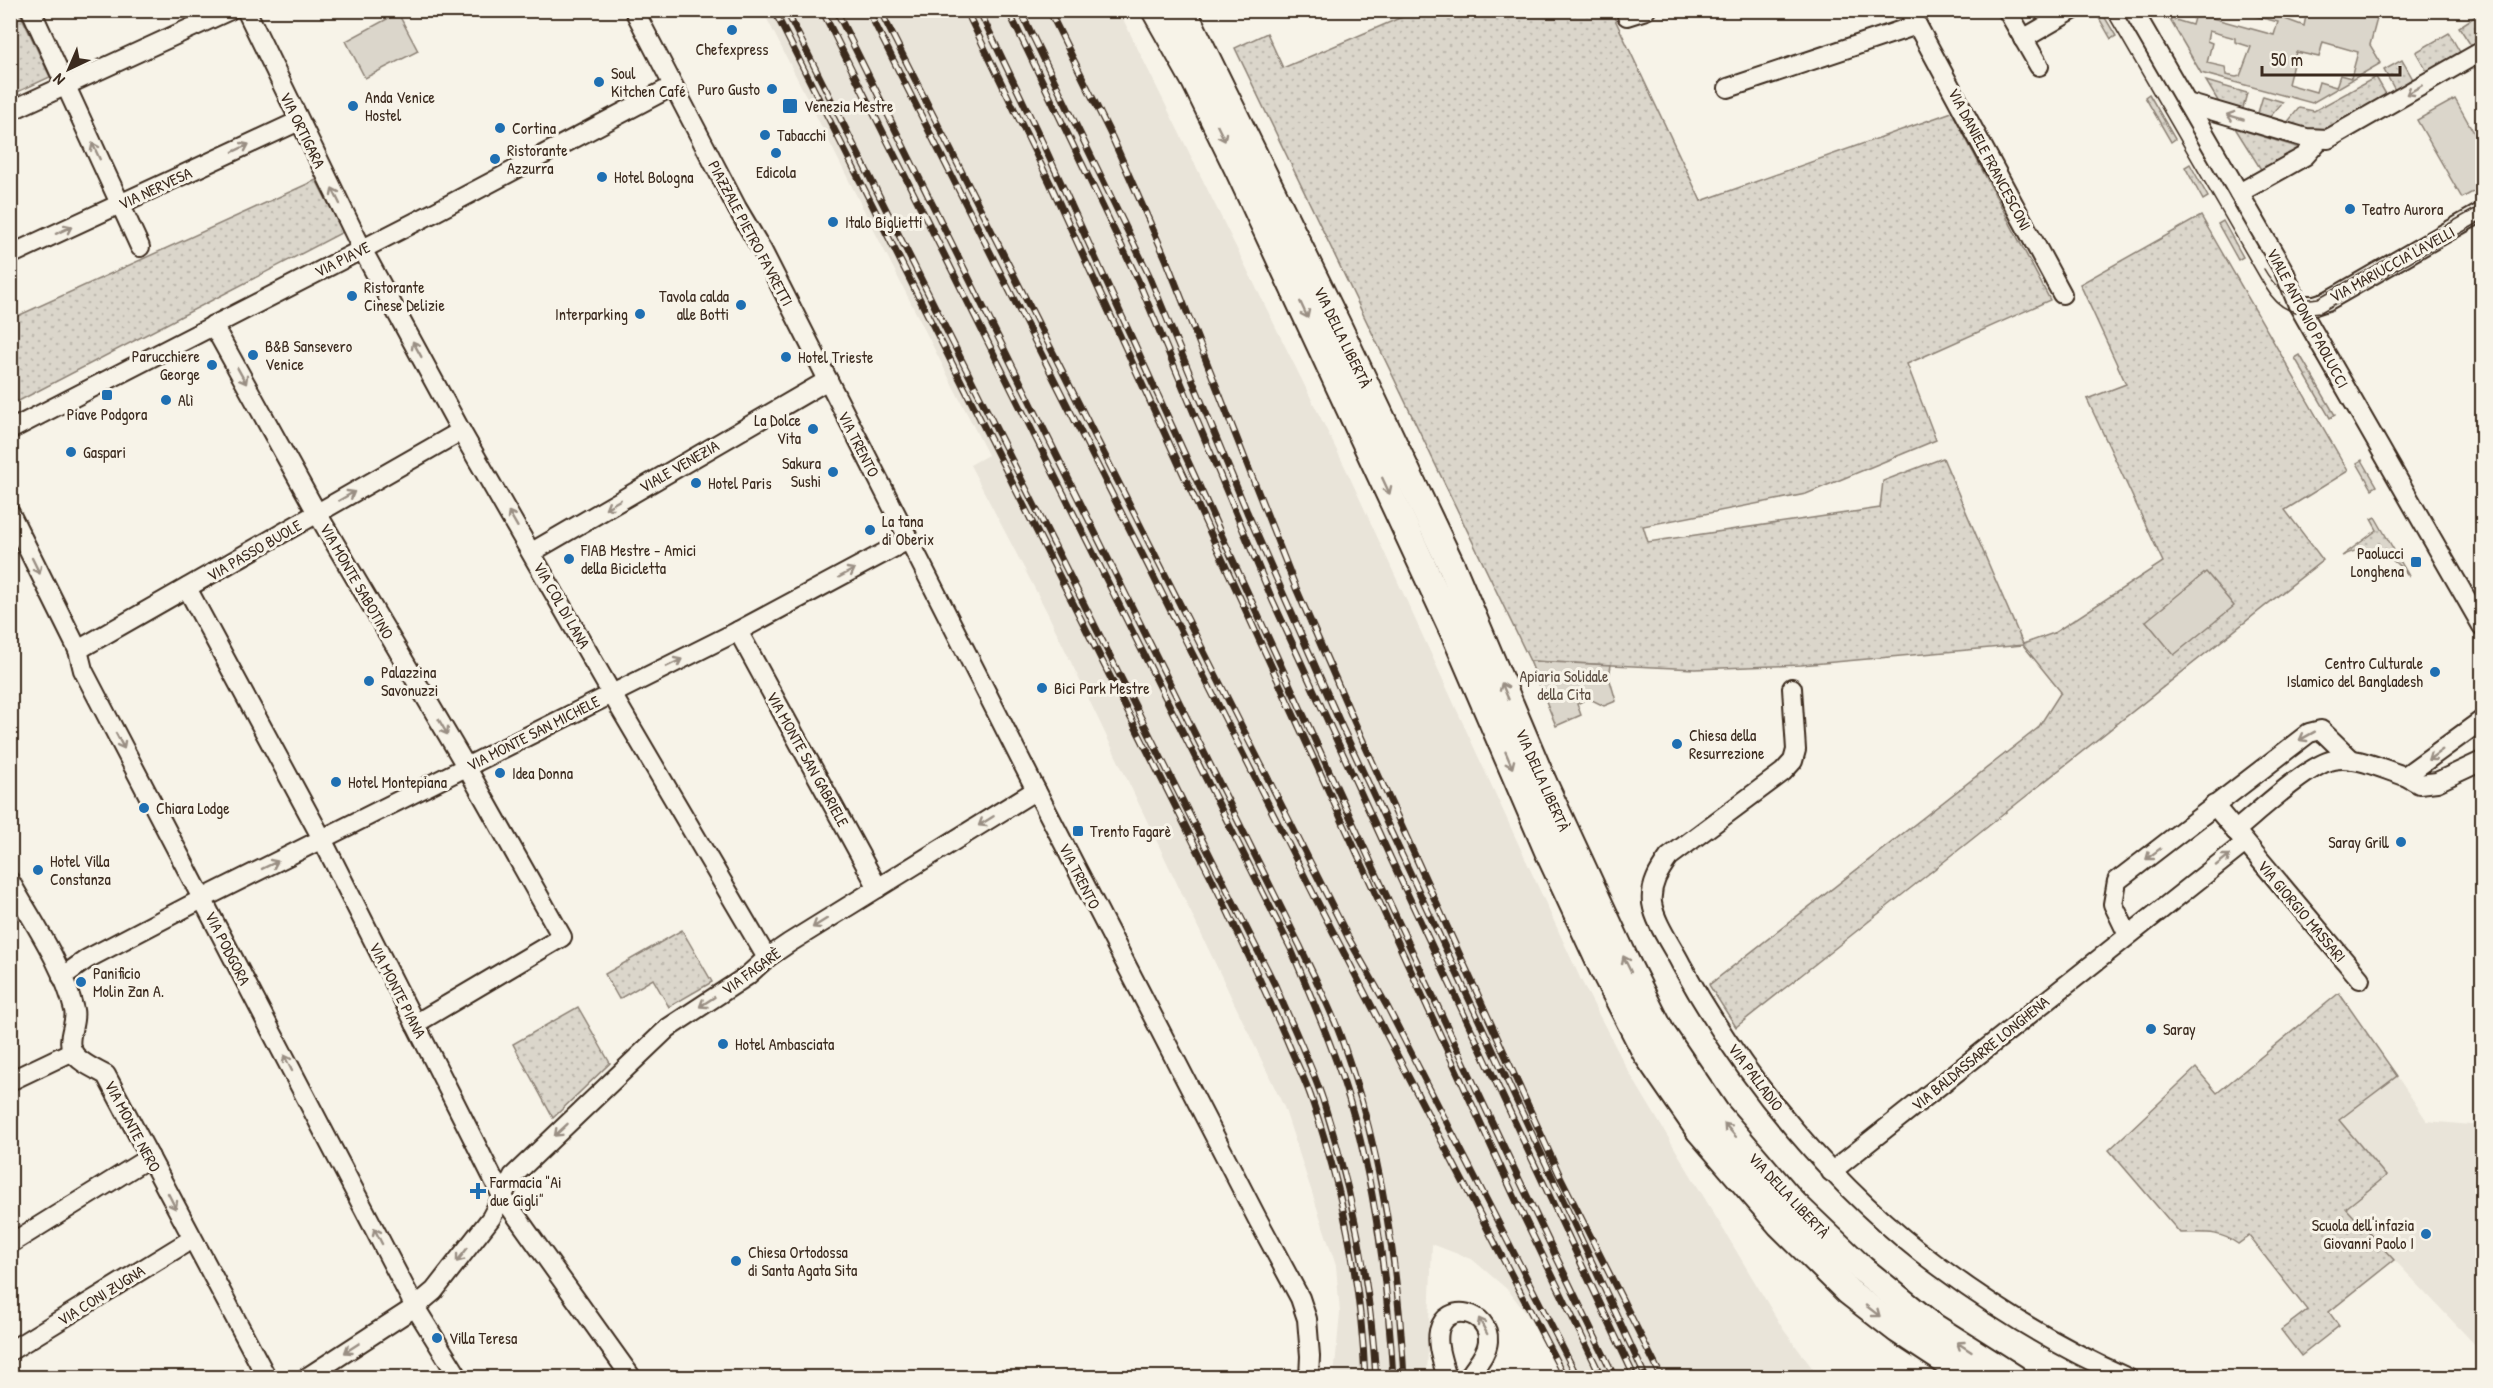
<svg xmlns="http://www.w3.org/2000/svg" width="2493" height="1388" viewBox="0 0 2493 1388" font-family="'Patrick Hand',sans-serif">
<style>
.built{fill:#e9e4d9}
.grass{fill:url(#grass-dots);stroke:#8b8074;stroke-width:1.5}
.garden{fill:#dbd6cb;stroke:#8b8074;stroke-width:1.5;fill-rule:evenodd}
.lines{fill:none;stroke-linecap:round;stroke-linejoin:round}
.minor-casing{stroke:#3b2a1e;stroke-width:22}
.highway-casing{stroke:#3b2a1e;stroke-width:30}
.minor{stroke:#f7f3e8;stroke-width:18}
.highway{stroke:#f7f3e8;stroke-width:26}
.tram{stroke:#3b2a1e;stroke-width:1.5}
.rail-casing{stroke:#3b2a1e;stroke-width:7}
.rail{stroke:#f7f3e8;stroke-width:4.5;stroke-dasharray:14;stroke-linecap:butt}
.oneway{stroke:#998e83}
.poi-dot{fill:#1f6fb2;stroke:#f7f3e8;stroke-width:2}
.labels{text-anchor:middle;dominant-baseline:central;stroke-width:6;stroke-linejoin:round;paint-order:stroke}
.poi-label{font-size:16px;fill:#3b2a1e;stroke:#f7f3e8;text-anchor:start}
.street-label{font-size:16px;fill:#3b2a1e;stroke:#f7f3e8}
.park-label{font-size:16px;fill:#5b4c41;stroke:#f7f3e8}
</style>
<defs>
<pattern id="grass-dots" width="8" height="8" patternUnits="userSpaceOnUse" patternTransform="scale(1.5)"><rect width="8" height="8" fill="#dbd6cb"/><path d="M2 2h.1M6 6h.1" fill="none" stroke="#bdb8ae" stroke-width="1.8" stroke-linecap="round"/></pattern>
</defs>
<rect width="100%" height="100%" fill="#f7f3e8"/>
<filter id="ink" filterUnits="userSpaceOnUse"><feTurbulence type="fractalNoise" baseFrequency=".0167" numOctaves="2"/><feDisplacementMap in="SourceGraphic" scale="12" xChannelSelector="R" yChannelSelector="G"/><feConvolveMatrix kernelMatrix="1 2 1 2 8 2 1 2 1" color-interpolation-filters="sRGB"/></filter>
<g filter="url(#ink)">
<g class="built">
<polygon points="763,11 1119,11 1346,469 1581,980 1626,1067 1783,1329 1819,1377 1561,1377 1529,1317 1508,1290 1473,1260 1432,1244 1427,1377 1334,1377 1340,1313 1336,1266 1284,1107 1047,612 970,465 988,455"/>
<polygon points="2397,1076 2427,1121 2482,1126 2482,1352 2345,1208 2338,1120"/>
</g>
<g class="grass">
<polygon points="10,11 19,11 50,77 11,95"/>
<polygon points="1416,11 1611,11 1701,201 1952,112 2050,300 1907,364 1936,440 1806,494 1643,526 1648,542 1880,508 1883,481 1943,458 2023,644 2054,633 2163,562 2087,399 2126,384 2080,284 2201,216 2348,471 2285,510 2323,560 1736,1027 1709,985 2038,728 2061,692 2023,645 1801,665 1695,669 1530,661 1235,48 1267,33 1283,68"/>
<polygon points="2095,11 2101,11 2116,36 2111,39"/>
<polygon points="2482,12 2482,41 2472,47 2459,27"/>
<polygon points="2449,33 2461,54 2428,73 2416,52"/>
<polygon points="2402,60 2414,81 2396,92 2384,70"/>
<polygon points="2376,77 2387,96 2321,133 2286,124 2299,108 2314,111"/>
<polygon points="2206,81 2247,93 2242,112 2221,106"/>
<polygon points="2149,94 2175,139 2171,142 2145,97"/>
<polygon points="2263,96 2283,102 2268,119 2257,116"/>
<polygon points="2235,128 2300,148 2262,171"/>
<polygon points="2190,164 2208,197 2203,200 2185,167"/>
<polygon points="316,180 343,232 11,405 11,319"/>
<polygon points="2223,221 2243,257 2238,260 2218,224"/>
<polygon points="2300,355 2335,415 2330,418 2295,358"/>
<polygon points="2362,460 2377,486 2372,489 2357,463"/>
<path d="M 2375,517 L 2409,576 C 2388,553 2372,541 2342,556 L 2377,530 L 2371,519 Z"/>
<polygon points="682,930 712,982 669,1007 653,979 619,999 605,974"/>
<path d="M 2339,993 L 2397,1076 L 2339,1120 L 2386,1176 L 2346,1208 L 2394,1260 L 2329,1312 L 2339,1326 L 2301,1356 L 2281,1330 L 2307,1310 L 2249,1236 L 2238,1244 C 2218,1230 2204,1233 2180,1233 L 2109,1150 L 2196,1068 L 2217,1093 Z"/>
<polygon points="578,1007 610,1063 553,1118 513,1044"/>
</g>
<g class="garden">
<path d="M 2359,10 L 2379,11 L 2370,45 L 2381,63 L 2312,103 L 2201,73 L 2169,18 L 2192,25 L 2196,11 L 2201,11 L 2201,15 L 2274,35 L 2278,22 L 2255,16 L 2256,11 L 2286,13 L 2285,19 L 2304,26 L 2307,11 L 2329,11 L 2347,15 L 2349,11 ZM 2209,31 L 2235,38 L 2235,42 L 2251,47 L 2240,76 L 2236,77 L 2226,75 L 2225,67 L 2207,63 L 2212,43 L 2207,41 ZM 2323,42 L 2358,52 L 2351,78 L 2340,75 L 2336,87 L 2319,82 L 2316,92 L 2288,84 L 2296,52 L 2319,57 Z"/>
<polygon points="398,13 418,51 365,78 346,41"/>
<polygon points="2455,99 2482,147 2482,187 2462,198 2417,120"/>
<polygon points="2206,572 2234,606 2174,655 2146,621"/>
<polygon points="1530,661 1611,665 1609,677 1616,701 1604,706 1588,698 1577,704 1581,715 1556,726"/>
</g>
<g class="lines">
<defs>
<g id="minor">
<polyline points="31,10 140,247"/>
<polyline points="246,10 362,249 461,431 620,708 767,958"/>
<polyline points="634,10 737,208 762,250 1036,790 1258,1220 1300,1298 1307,1319 1310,1356 1309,1378"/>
<polyline points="1909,10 2062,294"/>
<polyline points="2007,10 2039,66"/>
<polyline points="2133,10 2284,271 2298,305 2482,626"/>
<polyline points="1627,16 1646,10"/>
<polyline points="2023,39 2073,10"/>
<polyline points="1728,88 1917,25"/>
<polyline points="2187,103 2306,138 2328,139 2482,51"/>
<polyline points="10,111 230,10"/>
<polyline points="2239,193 2305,156 2319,140"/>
<polyline points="10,255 299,121"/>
<polyline points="2298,305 2315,305 2327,301 2482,212"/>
<polyline points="213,325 317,513 463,761 562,937 415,1024"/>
<polyline points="10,430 435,212 673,86"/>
<polyline points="10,513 78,650 83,670 415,1307 459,1378"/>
<polyline points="532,552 828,380"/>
<polyline points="187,588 319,833 502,1196 632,1378"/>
<polyline points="738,631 878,888"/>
<polyline points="78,650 461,431"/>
<path d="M 1792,688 L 1796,750 L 1793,761 L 1783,772 L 1669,857 C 1659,871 1650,885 1652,903 C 1655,923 1672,946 1681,964 C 1743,1078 1836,1191 1941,1268 C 1999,1311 2062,1349 2128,1378"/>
<polyline points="2482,720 2405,776 2419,784 2437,782 2482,761"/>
<polyline points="2214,805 2360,979"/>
<path d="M 2235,831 C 2257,813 2308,765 2333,760 C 2356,755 2384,770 2405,776"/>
<path d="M 10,881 C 32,921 63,964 74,1010 C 77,1023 66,1038 72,1051 C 78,1062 95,1069 106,1075 L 267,1378"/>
<polyline points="2128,935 2113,904 2117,881 2309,733 2321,730 2352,760"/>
<polyline points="62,977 87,959 202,899 738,631 908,540"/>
<polyline points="10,1081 73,1051"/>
<polyline points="1831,1172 2245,843"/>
<polyline points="10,1244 150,1157"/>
<polyline points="10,1351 192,1239"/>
<polyline points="306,1378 415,1307 434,1291 491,1218 513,1176 668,1028 747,976 767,958 789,943 1036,790"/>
<path d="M 1447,1378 C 1443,1363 1436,1346 1439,1331 C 1446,1301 1490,1311 1488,1341 C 1487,1355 1475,1366 1468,1378"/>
</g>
<g id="highway">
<polyline points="1155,10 1195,81 1239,171 1456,637 1548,851 1603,969 1646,1053 1699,1130 1780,1224 1849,1292 1898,1330 1971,1378"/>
<polyline points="1183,10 1337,324 1452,567 1543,782 1626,962 1661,1032 1716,1113 1793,1203 1862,1269 1932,1326 2014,1378"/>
</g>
</defs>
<use href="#minor" class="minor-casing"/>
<use href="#highway" class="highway-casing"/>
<use href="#minor" class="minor"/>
<use href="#highway" class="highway"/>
<g class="tram">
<path d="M 2105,10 L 2266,288 C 2279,310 2295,316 2321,312 L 2482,221"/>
<path d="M 2264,269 C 2276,290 2293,303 2318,298 L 2482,205"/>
</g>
<defs>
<g id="rail">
<path d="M 774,10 L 1211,877 C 1237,930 1262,984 1286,1038 C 1294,1058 1304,1077 1311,1097 C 1342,1187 1361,1282 1365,1378"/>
<path d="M 786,10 L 1275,985 C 1291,1023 1310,1061 1323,1100 C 1352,1190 1370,1282 1376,1378"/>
<path d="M 822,10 L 1291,949 C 1315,1006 1339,1061 1355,1120 C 1378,1204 1388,1291 1393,1378"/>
<path d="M 836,10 L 1300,946 C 1315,979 1333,1012 1344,1046 C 1382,1153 1398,1265 1404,1378"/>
<polyline points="868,10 1317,901 1565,1378"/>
<polyline points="880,10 1349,939 1388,1008 1578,1378"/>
<polyline points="966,10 1050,183 1520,1209 1602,1378"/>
<path d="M 979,10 L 1039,135 C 1230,550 1414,968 1615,1378"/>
<polyline points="1008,10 1138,280 1272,599 1391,859 1635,1378"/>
<polyline points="1020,10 1149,275 1247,512 1342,727 1646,1378"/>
<polyline points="1049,10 1112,137 1166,259 1296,588 1354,721 1559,1174 1662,1378"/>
</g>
</defs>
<use href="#rail" class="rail-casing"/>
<use href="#rail" class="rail"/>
</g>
<defs><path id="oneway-shaft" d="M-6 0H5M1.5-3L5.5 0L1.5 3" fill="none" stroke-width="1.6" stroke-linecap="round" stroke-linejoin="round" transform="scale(1.5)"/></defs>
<g class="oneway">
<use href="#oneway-shaft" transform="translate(2414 90) rotate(150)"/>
<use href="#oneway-shaft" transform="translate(2235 117) rotate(-163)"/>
<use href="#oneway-shaft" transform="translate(1221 133) rotate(64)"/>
<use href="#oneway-shaft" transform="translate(241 148) rotate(-25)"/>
<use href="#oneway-shaft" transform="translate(96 151) rotate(-115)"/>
<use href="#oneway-shaft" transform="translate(336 196) rotate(-116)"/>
<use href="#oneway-shaft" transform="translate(64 230) rotate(-25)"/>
<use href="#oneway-shaft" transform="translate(1304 310) rotate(65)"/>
<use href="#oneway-shaft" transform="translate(417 349) rotate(-119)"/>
<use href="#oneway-shaft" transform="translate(242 376) rotate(61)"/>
<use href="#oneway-shaft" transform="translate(1386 486) rotate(65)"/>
<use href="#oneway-shaft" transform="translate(347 496) rotate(-30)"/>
<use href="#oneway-shaft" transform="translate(613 504) rotate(150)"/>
<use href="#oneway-shaft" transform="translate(513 519) rotate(-120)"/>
<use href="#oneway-shaft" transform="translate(36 566) rotate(64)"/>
<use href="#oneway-shaft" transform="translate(847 573) rotate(-28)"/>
<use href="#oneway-shaft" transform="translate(674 663) rotate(-26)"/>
<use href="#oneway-shaft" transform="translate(1505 691) rotate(-113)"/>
<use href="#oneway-shaft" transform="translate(443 727) rotate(60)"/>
<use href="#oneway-shaft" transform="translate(2307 736) rotate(151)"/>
<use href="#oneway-shaft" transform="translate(120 741) rotate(62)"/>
<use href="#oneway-shaft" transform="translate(2435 755) rotate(144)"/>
<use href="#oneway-shaft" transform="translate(1509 760) rotate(67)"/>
<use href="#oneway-shaft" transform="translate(986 821) rotate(148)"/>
<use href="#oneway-shaft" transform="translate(2153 854) rotate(143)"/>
<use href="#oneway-shaft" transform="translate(2223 860) rotate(-38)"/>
<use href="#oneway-shaft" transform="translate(270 865) rotate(-26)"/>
<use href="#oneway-shaft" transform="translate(820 923) rotate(148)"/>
<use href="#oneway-shaft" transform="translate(1627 964) rotate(-116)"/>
<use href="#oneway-shaft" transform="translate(707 1002) rotate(147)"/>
<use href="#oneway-shaft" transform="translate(288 1063) rotate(-117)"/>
<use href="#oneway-shaft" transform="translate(561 1130) rotate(137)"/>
<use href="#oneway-shaft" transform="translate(1730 1130) rotate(-131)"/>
<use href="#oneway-shaft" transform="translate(172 1201) rotate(63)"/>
<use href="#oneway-shaft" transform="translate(378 1236) rotate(-117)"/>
<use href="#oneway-shaft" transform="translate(462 1255) rotate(128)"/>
<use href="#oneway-shaft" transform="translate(1873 1311) rotate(38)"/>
<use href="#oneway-shaft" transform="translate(1483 1326) rotate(-118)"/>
<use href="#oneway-shaft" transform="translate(1964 1347) rotate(-147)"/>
<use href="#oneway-shaft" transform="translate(352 1348) rotate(147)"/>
</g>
</g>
<g class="poi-dot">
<circle cx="732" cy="30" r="6"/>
<circle cx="599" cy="82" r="6"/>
<circle cx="772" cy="89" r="6"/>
<circle cx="353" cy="106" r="6"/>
<rect x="782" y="98" width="16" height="16" rx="3"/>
<circle cx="500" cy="128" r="6"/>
<circle cx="765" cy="135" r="6"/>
<circle cx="776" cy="153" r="6"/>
<circle cx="495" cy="159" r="6"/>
<circle cx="602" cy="177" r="6"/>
<circle cx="2350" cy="209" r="6"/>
<circle cx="833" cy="222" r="6"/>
<circle cx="352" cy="296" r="6"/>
<circle cx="741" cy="305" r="6"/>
<circle cx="640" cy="314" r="6"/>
<circle cx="253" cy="355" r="6"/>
<circle cx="786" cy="357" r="6"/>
<circle cx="212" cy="365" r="6"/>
<rect x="101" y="389" width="12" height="12" rx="3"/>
<circle cx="166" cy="400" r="6"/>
<circle cx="813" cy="429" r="6"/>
<circle cx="71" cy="452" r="6"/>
<circle cx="833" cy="472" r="6"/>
<circle cx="696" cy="483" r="6"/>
<circle cx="870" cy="530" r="6"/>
<circle cx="569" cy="559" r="6"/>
<rect x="2410" y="556" width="12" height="12" rx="3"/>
<circle cx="2435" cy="672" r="6"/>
<circle cx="369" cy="681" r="6"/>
<circle cx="1042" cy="688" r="6"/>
<circle cx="1677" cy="744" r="6"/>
<circle cx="500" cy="773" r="6"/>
<circle cx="336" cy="782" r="6"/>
<circle cx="144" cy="808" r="6"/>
<rect x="1072" y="825" width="12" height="12" rx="3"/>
<circle cx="2401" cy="842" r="6"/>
<circle cx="38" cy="870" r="6"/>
<circle cx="81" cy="982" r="6"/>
<circle cx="2151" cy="1029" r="6"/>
<circle cx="723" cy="1044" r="6"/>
<path d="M475 1182h6v6h6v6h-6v6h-6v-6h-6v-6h6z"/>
<circle cx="2426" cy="1234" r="6"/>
<circle cx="736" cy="1261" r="6"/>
<circle cx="437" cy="1338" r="6"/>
</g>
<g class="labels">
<g class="poi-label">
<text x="732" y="49" text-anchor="middle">Chefexpress</text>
<text x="611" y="73">Soul<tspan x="611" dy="18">Kitchen Café</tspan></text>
<text x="760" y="89" text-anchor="end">Puro Gusto</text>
<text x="365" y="97">Anda Venice<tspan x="365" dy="18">Hostel</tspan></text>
<text x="804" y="106">Venezia Mestre</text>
<text x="512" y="128">Cortina</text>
<text x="777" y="135">Tabacchi</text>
<text x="507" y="150">Ristorante<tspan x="507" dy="18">Azzurra</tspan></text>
<text x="776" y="172" text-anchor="middle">Edicola</text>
<text x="614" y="177">Hotel Bologna</text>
<text x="2362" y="209">Teatro Aurora</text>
<text x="845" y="222">Italo Biglietti</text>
<text x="364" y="287">Ristorante<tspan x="364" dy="18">Cinese Delizie</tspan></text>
<text x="729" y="296" text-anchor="end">Tavola calda<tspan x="729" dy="18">alle Botti</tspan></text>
<text x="628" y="314" text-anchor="end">Interparking</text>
<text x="265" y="346">B&amp;B Sansevero<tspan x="265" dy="18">Venice</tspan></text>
<text x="200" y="356" text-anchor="end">Parucchiere<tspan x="200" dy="18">George</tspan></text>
<text x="798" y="357">Hotel Trieste</text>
<text x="178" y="400">Alì</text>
<text x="107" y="414" text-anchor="middle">Piave Podgora</text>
<text x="801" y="420" text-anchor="end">La Dolce<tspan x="801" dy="18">Vita</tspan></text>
<text x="83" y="452">Gaspari</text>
<text x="821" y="463" text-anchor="end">Sakura<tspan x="821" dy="18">Sushi</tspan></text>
<text x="708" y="483">Hotel Paris</text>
<text x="882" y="521">La tana<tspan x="882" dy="18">di Oberix</tspan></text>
<text x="581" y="550">FIAB Mestre - Amici<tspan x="581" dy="18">della Bicicletta</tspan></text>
<text x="2404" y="553" text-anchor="end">Paolucci<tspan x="2404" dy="18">Longhena</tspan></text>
<text x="2423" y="663" text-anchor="end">Centro Culturale<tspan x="2423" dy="18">Islamico del Bangladesh</tspan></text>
<text x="381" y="672">Palazzina<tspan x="381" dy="18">Savonuzzi</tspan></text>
<text x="1054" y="688">Bici Park Mestre</text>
<text x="1689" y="735">Chiesa della<tspan x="1689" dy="18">Resurrezione</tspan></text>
<text x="512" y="773">Idea Donna</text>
<text x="348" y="782">Hotel Montepiana</text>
<text x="156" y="808">Chiara Lodge</text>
<text x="1090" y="831">Trento Fagarè</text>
<text x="2389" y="842" text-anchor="end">Saray Grill</text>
<text x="50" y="861">Hotel Villa<tspan x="50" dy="18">Constanza</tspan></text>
<text x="93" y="973">Panificio<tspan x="93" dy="18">Molin Zan A.</tspan></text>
<text x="2163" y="1029">Saray</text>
<text x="735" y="1044">Hotel Ambasciata</text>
<text x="490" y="1182">Farmacia "Ai<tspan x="490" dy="18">due Gigli"</tspan></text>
<text x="2414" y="1225" text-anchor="end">Scuola dell'infazia<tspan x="2414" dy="18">Giovanni Paolo I</tspan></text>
<text x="748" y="1252">Chiesa Ortodossa<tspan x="748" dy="18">di Santa Agata Sita</tspan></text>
<text x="449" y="1338">Villa Teresa</text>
</g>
<g class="street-label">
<text transform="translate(303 130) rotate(64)">VIA ORTIGARA</text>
<text transform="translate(1990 159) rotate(62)">VIA DANIELE FRANCESCONI</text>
<text transform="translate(155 188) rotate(-25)">VIA NERVESA</text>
<text transform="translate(751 233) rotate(62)">PIAZZALE PIETRO FAVRETTI</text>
<text transform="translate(342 259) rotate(-27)">VIA PIAVE</text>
<text transform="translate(2392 264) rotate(-29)">VIA MARIUCCIA LAVELLI</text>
<text transform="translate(2308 318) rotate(62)">VIALE ANTONIO PAOLUCCI</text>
<text transform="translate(1343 337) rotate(64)">VIA DELLA LIBERTÀ</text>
<text transform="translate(859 444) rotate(63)">VIA TRENTO</text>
<text transform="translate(679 466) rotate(-30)">VIALE VENEZIA</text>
<text transform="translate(254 550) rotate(-30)">VIA PASSO BUOLE</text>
<text transform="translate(357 581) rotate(60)">VIA MONTE SABOTINO</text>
<text transform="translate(562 605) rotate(60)">VIA COL DI LANA</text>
<text transform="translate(533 733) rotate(-27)">VIA MONTE SAN MICHELE</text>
<text transform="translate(808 759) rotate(61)">VIA MONTE SAN GABRIELE</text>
<text transform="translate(1543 780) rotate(66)">VIA DELLA LIBERTÀ</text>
<text transform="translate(1080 876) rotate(63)">VIA TRENTO</text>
<text transform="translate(2302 911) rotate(50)">VIA GIORGIO MASSARI</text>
<text transform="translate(228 948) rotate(63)">VIA PODGORA</text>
<text transform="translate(751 971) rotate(-36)">VIA FAGARÈ</text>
<text transform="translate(398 990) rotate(63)">VIA MONTE PIANA</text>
<text transform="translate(1980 1053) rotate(-39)">VIA BALDASSARRE LONGHENA</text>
<text transform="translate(1756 1077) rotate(53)">VIA PALLADIO</text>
<text transform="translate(133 1126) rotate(62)">VIA MONTE NERO</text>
<text transform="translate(1789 1195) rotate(47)">VIA DELLA LIBERTÀ</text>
<text transform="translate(101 1295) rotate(-32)">VIA CONI ZUGNA</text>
</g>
<g class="park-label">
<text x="1564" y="676">Apiaria Solidale<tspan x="1564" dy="18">della Cita</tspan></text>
</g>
</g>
<rect width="2493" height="1388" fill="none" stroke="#f7f3e8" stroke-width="36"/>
<rect x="18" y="18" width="2457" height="1352" fill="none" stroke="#3b2a1e" stroke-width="2" filter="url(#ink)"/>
<g transform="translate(69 69) rotate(224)" stroke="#f7f3e8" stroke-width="4.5" paint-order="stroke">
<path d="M0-4.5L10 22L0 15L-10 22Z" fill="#3b2a1e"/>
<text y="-9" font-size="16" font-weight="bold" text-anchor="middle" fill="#3b2a1e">N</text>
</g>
<path d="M2262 66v9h138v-9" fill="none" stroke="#3b2a1e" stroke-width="3"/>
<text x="2271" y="66" font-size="18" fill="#3b2a1e" stroke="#f7f3e8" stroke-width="4.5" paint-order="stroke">50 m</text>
</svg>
